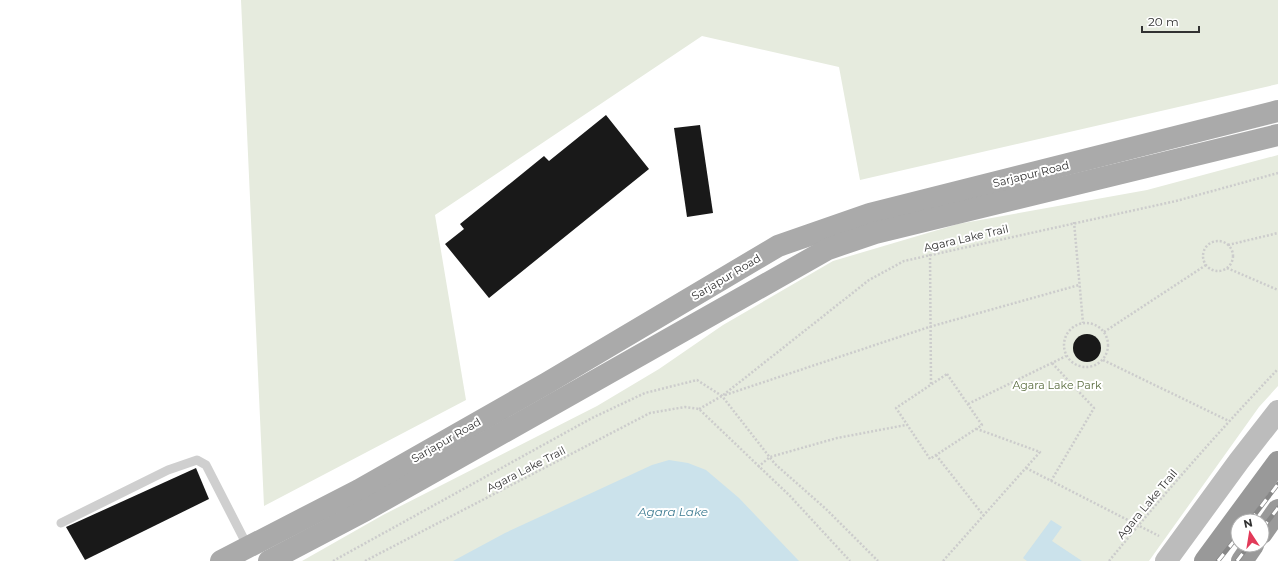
<svg xmlns="http://www.w3.org/2000/svg" width="1278" height="561" viewBox="0 0 1278 561" font-family="Montserrat,sans-serif">
<style>
.green{fill:#e6ebde}
.water{fill:#cbe2eb}
.building{fill:#191919}
.lines{fill:none;stroke-linecap:round;stroke-linejoin:round}
.path{stroke:#ccc;stroke-width:2.5;stroke-dasharray:2 2;stroke-linecap:butt}
.lane{stroke:#cfcfcf;stroke-width:9}
.secondary{stroke:#bcbcbc;stroke-width:22}
.primary{stroke:#aaa;stroke-width:22}
.highway{stroke:#999;stroke-width:22}
.rail-casing{stroke:#878787;stroke-width:4.5}
.rail{stroke:#fff;stroke-width:3;stroke-dasharray:9;stroke-linecap:butt}
.labels{text-anchor:middle;dominant-baseline:central;stroke-width:4;stroke-linejoin:round;paint-order:stroke}
.street-label{font-size:11px;fill:#323232;stroke:#fff}
.park-label{font-size:11px;fill:#5a6d3f;stroke:#fff}
.water-label{font-size:12px;font-style:italic;fill:#407d93;stroke:#fff}
</style>
<rect width="100%" height="100%" fill="#fff"/>
<g class="green">
<polygon points="241,0 1278,0 1278,84 860,180 839,67 702,36 435,215 466,400 264,506"/>
<polygon points="1278,155 1278,386 1259,407 1149,561 302,561 383,515 597,406 659,369 723,325 833,261 958,224 1147,190"/>
</g>
<g class="water">
<polygon points="669,460 688,463 706,470 739,498 799,561 453,561 505,533 652,465"/>
<polygon points="1051,520 1062,527 1052,541 1082,561 1027,561 1023,558"/>
</g>
<g class="building">
<polygon points="606,115 649,169 489,298 445,244 464,229 460,224 544,156 549,161"/>
<polygon points="700,125 713,213 687,217 674,128"/>
<circle cx="1087" cy="348" r="14"/>
<polygon points="196,468 209,499 85,560 66,527"/>
</g>
<g class="lines">
<g class="path">
<polyline points="1074,222 1083,323"/>
<circle cx="1218" cy="256" r="15"/>
<polyline points="1228,245 1278,233"/>
<polyline points="930,254 931,384"/>
<polyline points="1227,268 1278,290"/>
<circle cx="1086" cy="345" r="22"/>
<polyline points="1104,332 1206,265"/>
<polyline points="1103,360 1229,421"/>
<polygon points="947,374 982,425 930,459 896,408"/>
<polyline points="725,395 929,327 1079,285"/>
<polyline points="968,404 1066,356"/>
<polyline points="699,409 722,396 869,280 904,261 1176,201 1278,173"/>
<polyline points="936,455 984,516"/>
<polyline points="758,467 770,457 837,438 906,425"/>
<polyline points="1026,468 1159,536"/>
<polyline points="1051,481 1094,408 1052,363"/>
<polyline points="333,561 592,418 645,393 697,380 722,396 775,464 826,509 878,561"/>
<polyline points="365,561 650,413 685,407 699,409 790,496 850,561"/>
<polyline points="943,561 1040,452 977,429"/>
<path d="M 1109,561 C 1163,495 1219,431 1278,369"/>
</g>
<polyline class="lane" points="61,523 168,470 197,460 206,465 248,547"/>
<polyline class="secondary" points="1166,561 1239,461 1278,411"/>
<g class="primary">
<polyline points="221,561 359,490 547,383 778,246 870,214 1278,111"/>
<polyline points="269,561 366,510 828,249 875,233 1278,135"/>
</g>
<g class="highway">
<polyline points="1262,533 1278,510"/>
<polyline points="1205,561 1278,462"/>
<polyline points="1242,561 1253,545"/>
</g>
<defs>
<g id="rail">
<polyline points="1250,521 1278,484"/>
<polyline points="1262,529 1278,508"/>
<polyline points="1218,561 1238,536"/>
<polyline points="1237,561 1249,545"/>
</g>
</defs>
<use href="#rail" class="rail-casing"/>
<use href="#rail" class="rail"/>
</g>
<g class="labels">
<g class="street-label">
<text transform="translate(1031 174) rotate(-14)">Sarjapur Road</text>
<text transform="translate(966 238) rotate(-13)">Agara Lake Trail</text>
<text transform="translate(726 277) rotate(-31)">Sarjapur Road</text>
<text transform="translate(446 440) rotate(-30)">Sarjapur Road</text>
<text transform="translate(526 469) rotate(-27)">Agara Lake Trail</text>
<text transform="translate(1147 504) rotate(-50)">Agara Lake Trail</text>
</g>
<g class="park-label">
<text x="1057" y="385">Agara Lake Park</text>
</g>
<g class="water-label">
<text x="673" y="511">Agara Lake</text>
</g>
</g>
<g transform="translate(1250 533) rotate(348)"><circle r="19" fill="#ffffff" stroke="#adadad"/>
<path d="M0-3L7 15L0 10L-7 15Z" fill="#e23a59"/>
<text y="-6" font-size="11" font-weight="bold" text-anchor="middle" fill="#323232">N</text>
</g>
<path d="M1142 26v6h57v-6" fill="none" stroke="#323232" stroke-width="2"/>
<text x="1148" y="26" font-size="12" fill="#323232" stroke="#ffffff" stroke-width="3" paint-order="stroke">20 m</text>
</svg>
